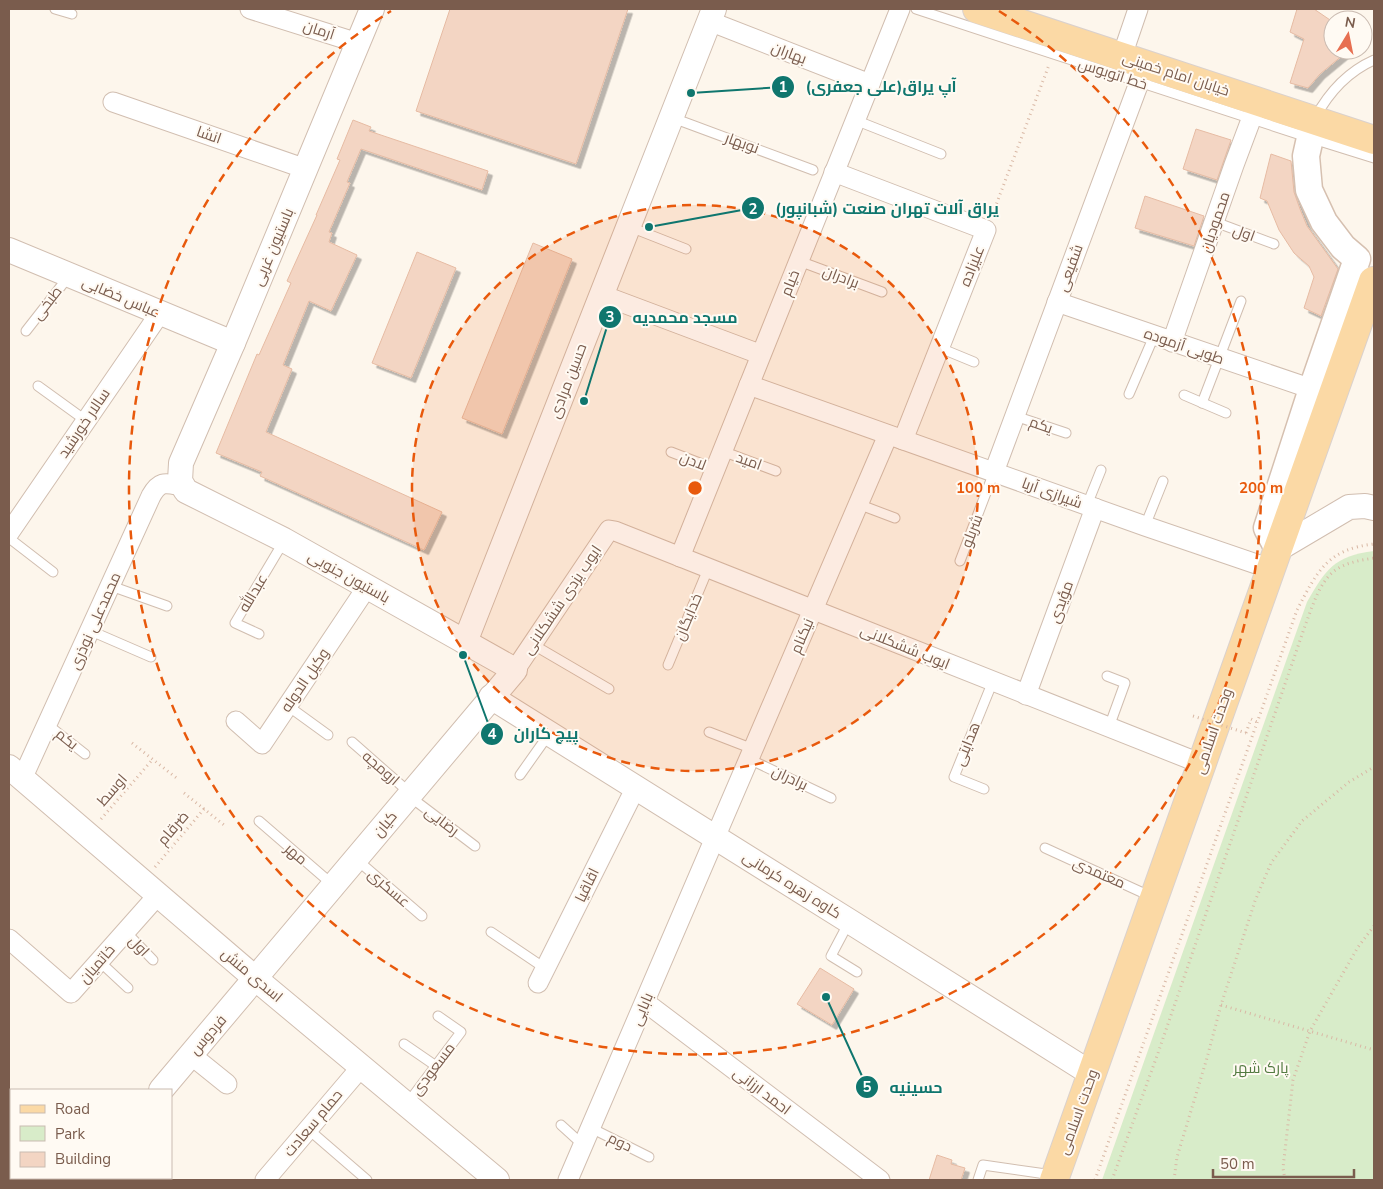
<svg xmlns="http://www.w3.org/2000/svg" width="1383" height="1189" viewBox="0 0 1383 1189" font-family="'Nunito Sans',Cairo,sans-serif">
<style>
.green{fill:#d8ecc9}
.building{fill:#f3d5c3;stroke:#e6bba3;filter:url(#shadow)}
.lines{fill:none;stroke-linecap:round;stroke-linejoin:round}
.service-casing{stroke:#d1beb0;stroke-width:11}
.minor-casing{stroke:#d1beb0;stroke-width:21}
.tertiary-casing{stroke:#d1beb0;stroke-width:26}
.secondary-casing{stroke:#d6c0b0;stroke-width:29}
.primary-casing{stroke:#dad1cd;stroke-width:30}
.path{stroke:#d9b8a5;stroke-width:3;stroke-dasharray:1 4;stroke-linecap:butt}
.service{stroke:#fff;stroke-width:9}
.minor{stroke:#fff;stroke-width:19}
.tertiary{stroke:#fff;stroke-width:24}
.secondary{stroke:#fff;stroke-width:26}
.primary{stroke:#fbd9a5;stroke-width:28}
.path-bridge{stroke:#d9b8a5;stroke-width:3;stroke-dasharray:1 4;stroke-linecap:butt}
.ring{fill:none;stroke:#e8590c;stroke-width:2.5;stroke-dasharray:9 6}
.labels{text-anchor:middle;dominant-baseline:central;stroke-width:4;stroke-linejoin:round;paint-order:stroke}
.street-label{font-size:15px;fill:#7a5c4d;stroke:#fffaf3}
.park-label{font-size:15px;fill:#537a41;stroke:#fffaf3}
.centre{fill:#e8590c;stroke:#fffaf3;stroke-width:2.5}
.ring-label{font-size:15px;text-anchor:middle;font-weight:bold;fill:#e8590c;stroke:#fffaf3;stroke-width:4;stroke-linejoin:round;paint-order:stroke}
.leader{fill:none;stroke:#0f766e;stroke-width:2}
.callout-dot{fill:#0f766e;stroke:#fffaf3;stroke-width:2}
.mark-label{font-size:15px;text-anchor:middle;font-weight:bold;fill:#fff}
.callout-label{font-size:16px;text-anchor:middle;font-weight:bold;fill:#0f766e;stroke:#fffaf3;stroke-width:4;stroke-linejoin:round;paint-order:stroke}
</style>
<defs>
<filter id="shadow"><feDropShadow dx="4.5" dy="4.5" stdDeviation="0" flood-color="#0004"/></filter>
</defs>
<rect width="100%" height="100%" fill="#fdf6ec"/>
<path class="green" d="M 1374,551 L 1374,1180 L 1102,1180 L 1307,602 C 1326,569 1334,556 1374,551 Z"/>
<g class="building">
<polygon points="450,9 628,9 576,164 416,111"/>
<polygon points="1297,9 1314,9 1333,22 1333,50 1349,50 1320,74 1308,88 1290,83 1304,39 1290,32"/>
<polygon points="353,120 371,127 369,131 488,171 482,190 361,149 347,182 350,183 329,232 332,233 329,242 357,255 331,311 309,301 283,365 292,369 266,432 442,512 424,550 260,476 262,472 216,453 257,354 259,355 291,283 287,281 317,215 316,215 340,160 337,159"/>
<polygon points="1196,129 1231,140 1217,180 1183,169"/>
<polygon points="1271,154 1291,161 1294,192 1300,209 1307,226 1338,269 1321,316 1304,308 1314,277 1309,266 1294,253 1279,230 1267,201 1260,198"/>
<polygon points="1145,196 1204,216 1194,246 1135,228"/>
<polygon points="533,243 572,259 502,434 462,418"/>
<polygon points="417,252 456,268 411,378 372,363"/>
<polygon points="820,968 854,989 832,1025 797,1004"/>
<polygon points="937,1155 952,1160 951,1164 965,1168 961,1180 929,1180"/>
</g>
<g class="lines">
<defs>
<g id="service">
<polyline points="55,9 72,14"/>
<polyline points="916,9 1310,138 1374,158"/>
<polyline points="673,118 813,170"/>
<path d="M 1315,118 C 1329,92 1347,72 1374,60"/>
<polyline points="855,120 941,154"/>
<polyline points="1215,222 1274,244"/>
<polyline points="630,227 686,249"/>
<polyline points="799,261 882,292"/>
<polyline points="26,331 69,276"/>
<polyline points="940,348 974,362"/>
<polyline points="38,386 85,420"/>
<polyline points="1129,394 1154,336"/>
<polyline points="1184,395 1226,413"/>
<polyline points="1202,403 1241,301"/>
<polyline points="1015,416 1066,433"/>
<polyline points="722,451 776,471"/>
<polyline points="671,452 715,469"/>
<polyline points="858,504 895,518"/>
<polyline points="1087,505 1101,470"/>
<polyline points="1145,526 1163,481"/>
<polyline points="9,538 53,572"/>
<polyline points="960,561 994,472"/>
<polyline points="111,586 167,606"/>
<polyline points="91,631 151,657"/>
<polyline points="259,634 235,623 284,541"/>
<polyline points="532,644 609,689"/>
<polyline points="668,665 708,569"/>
<polyline points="1107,676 1125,683 1109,727"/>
<polyline points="288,706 328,735"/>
<polyline points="48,725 85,754"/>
<polyline points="709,732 753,749"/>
<polyline points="352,742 410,793"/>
<polyline points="749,759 831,798"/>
<polyline points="520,775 549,734"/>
<polyline points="984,789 954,777 993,681"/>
<polyline points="409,796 475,846"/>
<polyline points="259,821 333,885"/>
<polyline points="1045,848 1152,897"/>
<polyline points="356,859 422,916"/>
<polyline points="849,922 831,956 857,972"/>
<polyline points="126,932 153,960"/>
<polyline points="491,932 546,969"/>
<polyline points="99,961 128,988"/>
<polyline points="404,1044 436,1066"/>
<polyline points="407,1104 461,1032 438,1016"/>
<polyline points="561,1125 583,1145"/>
<polyline points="591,1128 649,1157"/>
<polyline points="308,1129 367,1180"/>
<polyline points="162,1178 165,1180"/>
<polyline points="978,1180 983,1165 1053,1175"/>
</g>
<g id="minor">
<polyline points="250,9 358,43"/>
<polyline points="709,21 870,84"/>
<polyline points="1122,56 1138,9"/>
<polyline points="113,102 306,169"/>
<polyline points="834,172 986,230 903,440"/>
<polyline points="602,295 754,352"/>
<polyline points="1057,302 1312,389"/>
<polyline points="1172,342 1234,165 1258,101"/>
<polyline points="749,385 1145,526 1271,569"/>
<polyline points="994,472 1146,64"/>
<polyline points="9,533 160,313"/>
<polyline points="680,557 900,9"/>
<polyline points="515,670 609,530 615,531 1202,764"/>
<polyline points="1026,695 1095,508"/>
<polyline points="236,721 262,744 367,587"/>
<path d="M 22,779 L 151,496 C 160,480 166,483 182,486"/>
<polyline points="9,939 71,993 158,895"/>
<polyline points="538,983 636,787"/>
<polyline points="645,1002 880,1180"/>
<polyline points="191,1055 227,1084"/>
<polyline points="9,1102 11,1104"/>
<polyline points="265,1180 362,1066"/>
<polyline points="568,1180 888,435"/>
</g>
<g id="tertiary">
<polyline points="9,250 233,343"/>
<polyline points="1278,549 1349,507 1365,506 1374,508"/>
<polyline points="465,642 714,9"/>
<polyline points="491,697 849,921 1092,1074"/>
<polyline points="9,767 256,979 497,1180"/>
<polyline points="161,1090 515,670 284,540 186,491 180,481 181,463 233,343 372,9"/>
<polyline points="84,1180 86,1178"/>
</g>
<polyline id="secondary" points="1278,549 1267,528 1312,389 1357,259 1343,247 1324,222 1309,190 1306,156 1314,120"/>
<g id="primary">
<polyline points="977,9 1374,140"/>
<polyline points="1054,1180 1373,281"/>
</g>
</defs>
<use href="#service" class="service-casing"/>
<use href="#minor" class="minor-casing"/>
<use href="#tertiary" class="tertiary-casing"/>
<use href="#secondary" class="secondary-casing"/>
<use href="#primary" class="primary-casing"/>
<g class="path">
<polyline points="993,213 1049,65"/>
<polyline points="1246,733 1251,719 1257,722"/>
<polyline points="132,743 179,780"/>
<polyline points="184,793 204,809"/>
<polyline points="101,819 153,759"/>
<polyline points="155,867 204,809 224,825"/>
<polyline points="1221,1005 1374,1050"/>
<path d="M 1095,1180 L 1297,610 C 1317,572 1327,549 1374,544"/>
<path d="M 1112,1180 L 1158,1053 L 1306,623 C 1313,605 1320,580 1337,569 C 1348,562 1362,560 1374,558"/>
<polyline points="1174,1180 1177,1157 1207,1058 1221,1005 1255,901 1271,863 1302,821 1349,782 1374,767"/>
<polyline points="1285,1180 1283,1168 1293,1080 1310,1031 1358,947 1374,926"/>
</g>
<use href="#service" class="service"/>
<use href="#minor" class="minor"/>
<use href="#tertiary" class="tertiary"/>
<use href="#secondary" class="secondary"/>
<use href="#primary" class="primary"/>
<polyline class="path-bridge" points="1193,716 1246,733"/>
</g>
<circle cx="695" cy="488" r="283" fill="#e8590c" fill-opacity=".12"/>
<g class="ring">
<circle cx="695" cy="488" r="283"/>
<path d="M999 11A566 566 0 1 1 391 11"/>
</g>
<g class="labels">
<g class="street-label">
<text transform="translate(319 30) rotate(18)">آرمان</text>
<text transform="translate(789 53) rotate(21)">بهاران</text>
<text transform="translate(1113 74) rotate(18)">خط اتوبوس</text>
<text transform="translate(1176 74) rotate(18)">خیابان امام خمینی</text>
<text transform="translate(209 135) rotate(19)">انشا</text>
<text transform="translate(742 143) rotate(20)">نوبهار</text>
<text transform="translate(1215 222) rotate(-71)">محمودیان</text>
<text transform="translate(1244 233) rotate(20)">اول</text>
<text transform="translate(273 247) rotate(-67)">باستیون غربی</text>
<text transform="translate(972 266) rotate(-68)">علیزاده</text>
<text transform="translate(1070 268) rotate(-70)">شفیعی</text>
<text transform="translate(841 277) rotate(21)">برادران</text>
<text transform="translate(790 283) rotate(-68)">خیام</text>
<text transform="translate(121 297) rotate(23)">عباس خضابی</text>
<text transform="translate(47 303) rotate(-52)">طبخی</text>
<text transform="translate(1184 346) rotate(19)">طوبی آزموده</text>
<text transform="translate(568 381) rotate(-69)">حسین مرادی</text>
<text transform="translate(84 423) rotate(-56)">سالار خورشید</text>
<text transform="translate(1041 425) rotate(19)">یکم</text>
<text transform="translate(693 461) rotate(21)">لادن</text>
<text transform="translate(749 461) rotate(20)">امید</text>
<text transform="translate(1052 493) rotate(20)">شیرازی آریا</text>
<text transform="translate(972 531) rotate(-69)">شربلو</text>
<text transform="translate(349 577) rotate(29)">باستیون جنوبی</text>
<text transform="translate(253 593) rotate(-59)">عبدالله</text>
<text transform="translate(562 600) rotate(-56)">ایوب یزدی ششکلانی</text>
<text transform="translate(1061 602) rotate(-70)">مؤیدی</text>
<text transform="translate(688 617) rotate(-67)">خدایگان</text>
<text transform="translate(95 621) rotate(-66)">محمدعلی نوذری</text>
<text transform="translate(802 636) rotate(-67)">نیکنام</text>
<text transform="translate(905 647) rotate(22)">ایوب ششکلانی</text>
<text transform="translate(305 680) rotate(-56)">وکیل الدوله</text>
<text transform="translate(1213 731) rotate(-71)">وحدت اسلامی</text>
<text transform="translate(67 739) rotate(39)">یکم</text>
<text transform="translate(967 744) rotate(-68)">هدایتی</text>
<text transform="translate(381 768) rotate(41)">ارومچه</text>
<text transform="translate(790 778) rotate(25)">برادران</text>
<text transform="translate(112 790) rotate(-49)">اوسط</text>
<text transform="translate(442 821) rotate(37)">رضایی</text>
<text transform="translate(385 824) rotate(-50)">کیان</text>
<text transform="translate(173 828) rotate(-50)">ضرقام</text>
<text transform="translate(296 854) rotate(41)">مهر</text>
<text transform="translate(1099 873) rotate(24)">معتمدی</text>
<text transform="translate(587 885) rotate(-64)">اقاقیا</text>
<text transform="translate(792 885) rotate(32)">کاوه زهره کرمانی</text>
<text transform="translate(389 888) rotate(41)">عسکری</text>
<text transform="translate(139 946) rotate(46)">اول</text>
<text transform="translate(97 964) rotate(-49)">خاتمیان</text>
<text transform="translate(252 975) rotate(40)">اسدی منش</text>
<text transform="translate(642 1009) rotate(-67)">بابایی</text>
<text transform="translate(208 1035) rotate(-49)">فردوس</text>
<text transform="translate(433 1069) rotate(-53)">مسعودی</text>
<text transform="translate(762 1091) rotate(37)">احمد ارزانی</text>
<text transform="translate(1078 1112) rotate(-70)">وحدت اسلامی</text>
<text transform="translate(313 1123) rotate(-50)">حمام سعادت</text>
<text transform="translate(620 1142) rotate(26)">دوم</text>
</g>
<g class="park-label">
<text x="1261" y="1068">پارک شهر</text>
</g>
</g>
<circle cx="695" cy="488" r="8" class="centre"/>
<g class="ring-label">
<text x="978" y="493">100 m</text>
<text x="1261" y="493">200 m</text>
</g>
<path class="leader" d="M691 93L783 87M649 227L753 208M584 401L610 317M463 655L492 734M826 997L867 1087"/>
<g class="callout-dot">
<circle cx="691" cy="93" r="5"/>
<circle cx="649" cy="227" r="5"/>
<circle cx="584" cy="401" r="5"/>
<circle cx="463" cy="655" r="5"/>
<circle cx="826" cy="997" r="5"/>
<circle cx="783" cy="87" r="12"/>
<circle cx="753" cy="208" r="12"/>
<circle cx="610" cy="317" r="12"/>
<circle cx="492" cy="734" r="12"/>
<circle cx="867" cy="1087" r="12"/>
</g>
<g class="mark-label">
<text x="783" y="92">1</text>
<text x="753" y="214">2</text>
<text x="610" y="322">3</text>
<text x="492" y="739">4</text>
<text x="867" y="1092">5</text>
</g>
<g class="callout-label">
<text x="881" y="92">آپ یراق(علی جعفری)</text>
<text x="887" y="214">یراق آلات تهران صنعت (شبانپور)</text>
<text x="685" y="323">مسجد محمدیه</text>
<text x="546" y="739">پیچ کاران</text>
<text x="916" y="1093">حسینیه</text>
</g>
<rect width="1383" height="1189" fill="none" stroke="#7a5c4d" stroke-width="20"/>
<rect x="10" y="1089" width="162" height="90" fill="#fffaf3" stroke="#cabbb1"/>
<rect x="20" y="1105" width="25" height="8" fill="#fbd9a5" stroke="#cabbb1"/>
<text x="55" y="1114" font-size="15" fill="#7a5c4d">Road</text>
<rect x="20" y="1126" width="25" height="15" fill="#d8ecc9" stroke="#cabbb1"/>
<text x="55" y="1139" font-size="15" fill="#7a5c4d">Park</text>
<rect x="20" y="1152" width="25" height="15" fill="#f3d5c3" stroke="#cabbb1"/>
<text x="55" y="1164" font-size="15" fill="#7a5c4d">Building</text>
<g transform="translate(1348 35) rotate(10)"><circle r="24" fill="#fffaf3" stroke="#cabbb1"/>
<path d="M0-4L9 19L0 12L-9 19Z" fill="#e76f51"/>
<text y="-8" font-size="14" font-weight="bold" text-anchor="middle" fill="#7a5c4d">N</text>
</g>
<path d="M1213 1169v8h141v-8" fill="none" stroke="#7a5c4d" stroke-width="2.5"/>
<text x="1220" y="1169" font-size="15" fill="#7a5c4d" stroke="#fffaf3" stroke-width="4" paint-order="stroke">50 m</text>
</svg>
